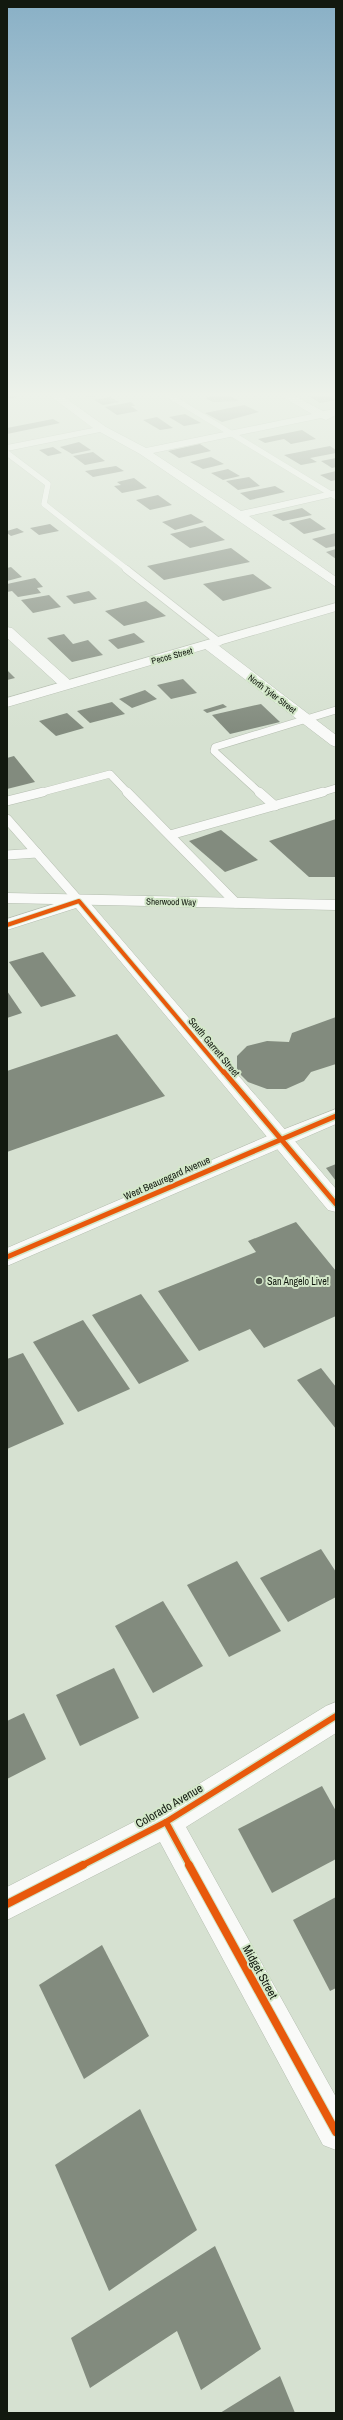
<svg xmlns="http://www.w3.org/2000/svg" width="343" height="2420" viewBox="0 0 343 2420" font-family="'Archivo Narrow',sans-serif">
<style>
.building{fill:#828b7e}
.lines{fill:none;stroke-linecap:round;stroke-linejoin:round}
.lane-far2-casing{stroke:#b4bdaf;stroke-width:6}
.lane-far1-casing{stroke:#b4bdaf;stroke-width:8}
.lane-casing{stroke:#b4bdaf;stroke-width:10}
.street-casing{stroke:#b4bdaf;stroke-width:1}
.secondary-casing{stroke:#b4bdaf;stroke-width:1}
.primary-casing{stroke:#b4bdaf;stroke-width:1}
.lane-far2{stroke:#f9faf8;stroke-width:5.5}
.lane-far1{stroke:#f9faf8;stroke-width:7}
.lane{stroke:#f9faf8;stroke-width:9}
.street{fill:#f9faf8;fill-rule:evenodd}
.secondary{fill:#f9faf8;fill-rule:evenodd}
.primary{fill:#f9faf8;fill-rule:evenodd}
.cycleway-far3-casing{stroke:#d4e8ca;stroke-width:6}
.cycleway-far2-casing{stroke:#d4e8ca;stroke-width:8}
.cycleway-far1-casing{stroke:#d4e8ca;stroke-width:9}
.cycleway-casing{stroke:#d4e8ca;stroke-width:10}
.cycleway-far3{stroke:#e8590c;stroke-width:4}
.cycleway-far2{stroke:#e8590c;stroke-width:5}
.cycleway-far1{stroke:#e8590c;stroke-width:6}
.cycleway{stroke:#e8590c;stroke-width:8}
.poi-dot{fill:#575f53;stroke:#d4e8ca;stroke-width:1.5}
.labels{text-anchor:middle;dominant-baseline:central;stroke-width:4;stroke-linejoin:round;paint-order:stroke}
.far-street-label{font-size:9px;fill:#12190f;stroke:#d4e8ca}
.street-label{font-size:10px;fill:#12190f;stroke:#d4e8ca}
.poi-label{font-size:10px;fill:#12190f;stroke:#d4e8ca;text-anchor:start}
.near-street-label{font-size:12px;fill:#12190f;stroke:#d4e8ca}
</style>
<rect width="100%" height="100%" fill="#d6e1d1"/>
<g class="building">
<polygon points="81,392 109,392 109,393 88,397"/>
<polygon points="315,392 323,392 336,400 320,403 306,394"/>
<polygon points="12,393 17,397 7,399 7,394"/>
<polygon points="220,395 229,395 239,401 213,402 205,398"/>
<polygon points="110,397 119,402 103,405 94,400"/>
<polygon points="131,402 135,406 131,406 138,411 117,415 105,407"/>
<polygon points="244,405 259,412 222,422 205,413"/>
<polygon points="185,414 201,423 184,426 169,417"/>
<polygon points="157,417 173,428 160,430 143,420"/>
<polygon points="53,419 60,423 7,434 7,428"/>
<polygon points="302,430 316,439 291,444 284,439 265,443 258,439"/>
<polygon points="79,442 91,450 72,454 60,447"/>
<polygon points="200,444 211,451 179,458 168,451"/>
<polygon points="330,446 336,450 336,453 310,458 317,462 301,465 284,455"/>
<polygon points="53,447 62,453 48,456 39,450"/>
<polygon points="93,452 105,461 85,465 73,456"/>
<polygon points="211,457 224,464 203,469 190,462"/>
<polygon points="336,458 336,467 332,468 321,461"/>
<polygon points="116,466 124,471 93,477 85,471"/>
<polygon points="228,469 240,476 223,480 211,473"/>
<polygon points="336,471 336,480 331,481 320,475"/>
<polygon points="249,477 260,486 238,490 226,481"/>
<polygon points="134,478 147,488 122,493 114,486 121,485 117,482"/>
<polygon points="275,486 285,492 250,500 240,493"/>
<polygon points="158,495 172,505 150,510 136,500"/>
<polygon points="302,508 312,515 283,521 272,515"/>
<polygon points="191,514 204,522 175,530 162,522"/>
<polygon points="310,518 326,529 304,534 289,523"/>
<polygon points="50,524 59,531 39,535 30,528"/>
<polygon points="205,526 225,540 190,548 170,534"/>
<polygon points="17,528 24,532 11,536 7,533 7,531"/>
<polygon points="336,533 336,546 326,548 312,539"/>
<polygon points="231,548 250,562 164,580 147,566"/>
<polygon points="336,549 336,559 326,552"/>
<polygon points="11,567 22,577 7,581 7,568"/>
<polygon points="253,574 272,588 223,601 203,584"/>
<polygon points="35,578 43,587 37,588 41,593 18,597 12,591 7,592 7,584"/>
<polygon points="89,591 97,599 74,604 66,596"/>
<polygon points="49,595 61,607 33,613 21,600"/>
<polygon points="146,601 166,616 124,626 105,611"/>
<polygon points="134,633 145,642 118,649 108,640"/>
<polygon points="64,634 73,644 88,640 103,655 72,662 47,638"/>
<polygon points="7,670 15,678 7,680"/>
<polygon points="183,679 197,693 171,699 157,685"/>
<polygon points="145,690 157,699 132,708 119,699"/>
<polygon points="112,702 125,714 90,723 77,711"/>
<polygon points="223,704 227,707 207,713 203,710"/>
<polygon points="261,704 280,722 230,734 212,715"/>
<polygon points="67,713 84,728 56,736 39,721"/>
<polygon points="14,756 35,782 7,789 7,758"/>
<polygon points="336,819 336,877 309,877 269,841"/>
<polygon points="221,830 258,860 225,872 189,841"/>
<polygon points="43,952 76,996 41,1007 9,962"/>
<polygon points="7,991 22,1013 7,1018"/>
<polygon points="336,1017 336,1064 311,1072 304,1081 286,1089 267,1089 248,1082 237,1071 237,1056 247,1046 267,1041 289,1042 292,1033"/>
<polygon points="117,1034 165,1096 7,1152 7,1071"/>
<polygon points="336,1164 336,1181 326,1168"/>
<polygon points="296,1222 336,1271 336,1316 264,1348 250,1329 199,1351 158,1291 256,1252 248,1241"/>
<polygon points="141,1294 189,1361 139,1384 92,1315"/>
<polygon points="83,1320 130,1389 78,1412 33,1342"/>
<polygon points="23,1353 64,1424 7,1449 7,1359"/>
<polygon points="321,1368 336,1387 336,1429 297,1380"/>
<polygon points="321,1549 336,1572 336,1597 288,1622 260,1578"/>
<polygon points="237,1561 281,1631 229,1657 187,1585"/>
<polygon points="163,1601 203,1666 153,1693 115,1626"/>
<polygon points="114,1668 139,1718 80,1746 56,1695"/>
<polygon points="24,1713 46,1759 7,1779 7,1721"/>
<polygon points="322,1786 336,1811 336,1859 272,1893 238,1829"/>
<polygon points="336,1897 336,1988 330,1991 293,1920"/>
<polygon points="102,1945 149,2036 84,2079 39,1985"/>
<polygon points="140,2109 197,2230 109,2291 55,2165"/>
<polygon points="215,2246 261,2349 201,2390 177,2331 90,2388 71,2338"/>
<polygon points="280,2376 295,2413 220,2413"/>
</g>
<g class="lines">
<defs>
<g id="lane-far2">
<polyline points="163,392 336,497"/>
<polyline points="7,453 48,484 44,504 128,570"/>
</g>
<g id="lane-far1">
<polyline points="126,569 219,642"/>
<polyline points="39,793 110,774 128,793"/>
<polyline points="260,793 214,751 215,747 336,710"/>
<polyline points="320,793 336,788"/>
</g>
<g id="lane">
<polyline points="127,792 236,903"/>
<polyline points="259,792 275,806"/>
<polyline points="7,801 43,792"/>
<polyline points="7,819 79,901"/>
<polyline points="170,835 323,792"/>
<polyline points="7,855 37,853"/>
</g>
<g id="street">
<polygon points="45,392 57,392 106,427 146,448 312,414 274,392 287,392 323,411 336,409 336,415 326,420 321,418 153,453 241,511 336,490 336,496 249,516 336,577 336,587 140,454 100,432 7,451 7,445 93,428"/>
<polygon points="7,627 12,628 72,682 74,685 72,688 62,688 7,638"/>
<polygon points="209,641 214,642 336,735 336,747 331,745 204,648 202,645"/>
<polygon points="79,896 85,897 336,1189 336,1212 328,1210 76,908 7,930 7,919"/>
<polygon points="336,1702 336,1733 186,1827 336,2097 336,2150 323,2145 160,1842 7,1920 7,1887 155,1811 326,1706"/>
</g>
<g id="secondary">
<polygon points="336,603 336,611 7,707 7,698"/>
<polygon points="336,1109 336,1124 7,1266 7,1248 272,1134"/>
</g>
<polygon id="primary" points="7,893 336,900 336,910 7,903"/>
</defs>
<use href="#lane-far2" class="lane-far2-casing"/>
<use href="#lane-far1" class="lane-far1-casing"/>
<use href="#lane" class="lane-casing"/>
<use href="#street" class="street-casing"/>
<use href="#secondary" class="secondary-casing"/>
<use href="#primary" class="primary-casing"/>
<use href="#lane-far2" class="lane-far2"/>
<use href="#lane-far1" class="lane-far1"/>
<use href="#lane" class="lane"/>
<use href="#street" class="street"/>
<use href="#secondary" class="secondary"/>
<use href="#primary" class="primary"/>
<defs>
<polyline id="cycleway-far3" points="7,925 79,901 224,1073"/>
<g id="cycleway-far2">
<polyline points="224,1072 336,1204"/>
<polyline points="7,1257 336,1116"/>
</g>
<g id="cycleway-far1">
<polyline points="166,1822 190,1866"/>
<polyline points="81,1866 166,1822 336,1716"/>
</g>
<g id="cycleway">
<polyline points="189,1865 336,2132"/>
<polyline points="7,1904 83,1865"/>
</g>
</defs>
<use href="#cycleway-far3" class="cycleway-far3-casing"/>
<use href="#cycleway-far2" class="cycleway-far2-casing"/>
<use href="#cycleway-far1" class="cycleway-far1-casing"/>
<use href="#cycleway" class="cycleway-casing"/>
<use href="#cycleway-far3" class="cycleway-far3"/>
<use href="#cycleway-far2" class="cycleway-far2"/>
<use href="#cycleway-far1" class="cycleway-far1"/>
<use href="#cycleway" class="cycleway"/>
</g>
<linearGradient id="sky" x2="0" y2="1"><stop stop-color="#89b0c6"/><stop offset="0.54" stop-color="#edf2ea"/><stop offset="1" stop-color="#edf2ea" stop-opacity="0"/></linearGradient>
<rect width="343" height="731" fill="url(#sky)"/>
<circle class="poi-dot" cx="259" cy="1281" r="4"/>
<g class="labels">
<g class="far-street-label">
<text transform="translate(172 656) rotate(-15)">Pecos Street</text>
<text transform="translate(272 694) rotate(37)">North Tyler Street</text>
<text transform="translate(171 902) rotate(1)">Sherwood Way</text>
</g>
<g class="street-label">
<text transform="translate(214 1047) rotate(50)">South Garrett Street</text>
<text transform="translate(167 1178) rotate(-24)">West Beauregard Avenue</text>
</g>
<g class="poi-label">
<text x="267" y="1281">San Angelo Live!</text>
</g>
<g class="near-street-label">
<text transform="translate(169 1806) rotate(-30)">Colorado Avenue</text>
<text transform="translate(260 1972) rotate(61)">Midget Street</text>
</g>
</g>
<rect width="343" height="2420" fill="none" stroke="#12190f" stroke-width="16"/>
</svg>
